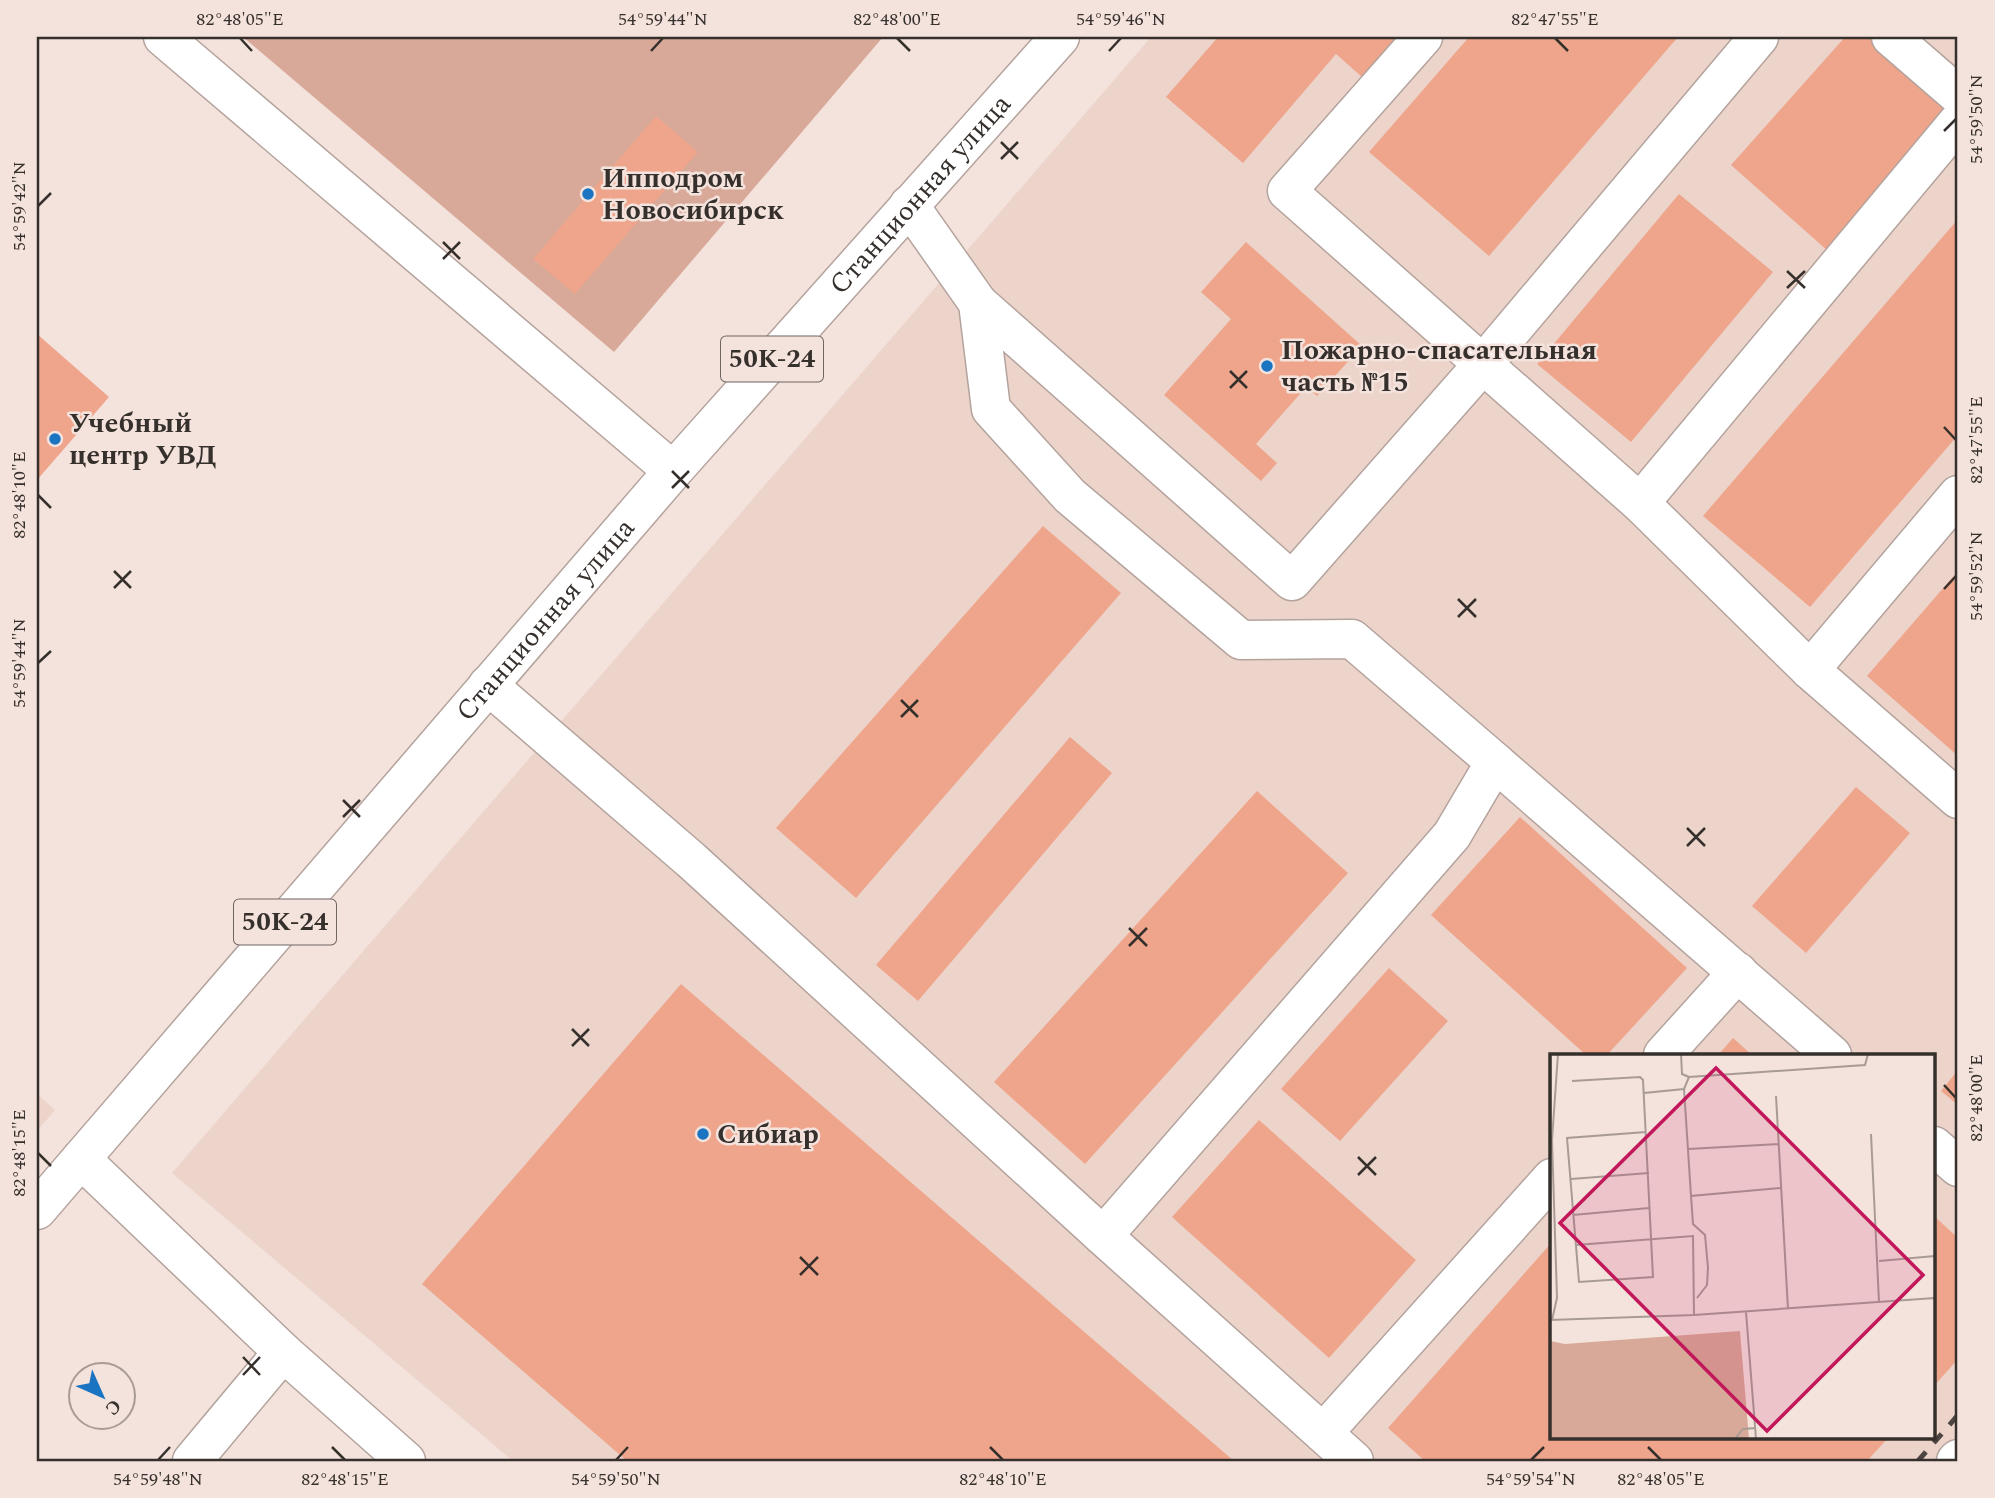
<svg xmlns="http://www.w3.org/2000/svg" width="1995" height="1498" viewBox="0 0 1995 1498" font-family="Spectral,serif">
<style>
.built{fill:#edd4cb;fill-rule:evenodd}
.green{fill:#d8a998}
.building{fill:#eea58b}
.lines{fill:none;stroke-linecap:round;stroke-linejoin:round}
.minor-casing{stroke:#b4a39d;stroke-width:41}
.major-casing{stroke:#b4a39d;stroke-width:41}
.minor{stroke:#fff;stroke-width:38}
.major{stroke:#fff;stroke-width:38}
.rail{stroke:#4d4542;stroke-width:5;stroke-dasharray:12 12;stroke-linecap:butt}
.ticks{fill:none;stroke:#36302d;stroke-width:2.5}
.poi-dot{fill:#1a74c1;stroke:#f4e2dc;stroke-width:2.5}
.labels{text-anchor:middle;dominant-baseline:central;stroke-width:5;stroke-linejoin:round;paint-order:stroke}
.shield{fill:#f4e2dc;stroke:#6f6562;stroke-width:2}
.shield-label{font-size:26px;font-weight:bold;fill:#36302d}
.poi-label{font-size:28px;font-weight:bold;fill:#36302d;stroke:#f4e2dc;text-anchor:start}
.street-label{font-size:28px;fill:#36302d;stroke:#f4e2dc}
.inset-road{fill:none;stroke:#a89b96;stroke-width:2}
.view{fill:#c2185b;fill-opacity:0.15;stroke:#c2185b;stroke-width:3.5}
.inset-edge{fill:none;stroke:#36302d;stroke-width:3.5}
.neatline{fill:none;stroke:#36302d;stroke-width:2.5}
.ticks-label{font-size:18px;text-anchor:middle;fill:#36302d}
</style>
<rect width="100%" height="100%" fill="#f4e2dc"/>
<g class="built">
<path d="M 1151,37 L 1958,37 L 1958,1461 L 513,1461 L 172,1173 ZM 1552,1055 L 1934,1055 L 1934,1437 L 1552,1437 Z"/>
<polygon points="37,1094 55,1110 37,1131"/>
</g>
<polygon class="green" points="243,37 883,37 614,352"/>
<g class="building">
<polygon points="1218,37 1396,37 1362,77 1336,54 1243,163 1166,97"/>
<polygon points="1469,37 1678,37 1489,256 1369,152"/>
<polygon points="1845,37 1880,37 1957,105 1828,251 1731,165"/>
<polygon points="656,116 698,152 575,294 533,259"/>
<polygon points="1679,194 1773,272 1631,442 1537,364"/>
<polygon points="1958,219 1958,435 1810,607 1703,516"/>
<polygon points="1246,242 1362,346 1317,396 1307,386 1256,444 1277,463 1261,481 1164,395 1231,319 1201,292"/>
<polygon points="37,334 109,397 37,480"/>
<polygon points="1043,526 1121,593 856,898 776,828"/>
<polygon points="1958,571 1958,756 1867,676"/>
<polygon points="1070,737 1112,773 918,1001 876,965"/>
<polygon points="1856,787 1910,833 1806,953 1752,906"/>
<polygon points="1257,791 1348,873 1085,1164 994,1082"/>
<polygon points="1520,817 1687,968 1607,1055 1586,1055 1431,915"/>
<polygon points="1389,968 1448,1021 1340,1141 1281,1089"/>
<polygon points="681,984 1234,1461 627,1461 422,1284"/>
<polygon points="1733,1038 1752,1055 1718,1055"/>
<polygon points="1958,1070 1958,1105 1941,1091"/>
<polygon points="1259,1120 1416,1260 1329,1358 1172,1217"/>
<polygon points="1934,1216 1958,1238 1958,1359 1934,1386"/>
<polygon points="1552,1242 1552,1437 1889,1437 1867,1461 1425,1461 1388,1428"/>
</g>
<g class="lines">
<defs>
<g id="minor">
<polyline points="163,37 673,471"/>
<polyline points="1423,37 1287,191 1640,503 1810,670 1958,799"/>
<polyline points="1891,37 1958,95"/>
<polyline points="909,205 978,303 1292,581 1483,364 1759,37"/>
<polyline points="978,303 991,409 1070,496 1241,640 1352,639 1495,762 1452,835 1103,1236"/>
<polyline points="1640,503 1958,122"/>
<polyline points="1810,670 1958,495"/>
<polyline points="488,685 691,860 1103,1236 1354,1461"/>
<polyline points="1495,762 1832,1055"/>
<polyline points="1663,1055 1738,972"/>
<polyline points="1934,1146 1958,1167"/>
<polyline points="81,1159 283,1352 406,1461"/>
<polyline points="1323,1433 1552,1178"/>
<polyline points="192,1461 283,1352"/>
<polyline points="1956,1461 1958,1459"/>
</g>
<g id="major">
<path id="s1" d="M 37,1210 L 673,471 L 1060,37"/>
</g>
</defs>
<use href="#minor" class="minor-casing"/>
<use href="#major" class="major-casing"/>
<use href="#minor" class="minor"/>
<use href="#major" class="major"/>
<polyline class="rail" points="1918,1461 1958,1415"/>
</g>
<path class="ticks" d="M 240,38 L 252,51M 897,38 L 910,51M 1555,38 L 1568,51M 651,51 L 663,38M 1109,51 L 1121,38M 1944,131 L 1956,119M 1001,142 L 1018,159M 1001,159 L 1018,142M 38,206 L 51,193M 443,242 L 460,259M 443,259 L 460,242M 1787,271 L 1805,288M 1787,288 L 1805,271M 1230,371 L 1247,388M 1230,388 L 1247,371M 1944,427 L 1956,440M 672,471 L 689,488M 672,488 L 689,471M 38,495 L 51,508M 114,571 L 131,588M 114,588 L 131,571M 1944,589 L 1956,576M 1458,599 L 1476,617M 1458,617 L 1476,599M 38,663 L 51,651M 901,700 L 918,717M 901,717 L 918,700M 343,800 L 360,817M 343,817 L 360,800M 1687,828 L 1705,846M 1687,846 L 1705,828M 1129,928 L 1147,946M 1129,946 L 1147,928M 572,1029 L 589,1046M 572,1046 L 589,1029M 1944,1085 L 1956,1098M 38,1153 L 51,1166M 1358,1157 L 1376,1175M 1358,1175 L 1376,1157M 800,1257 L 818,1275M 800,1275 L 818,1257M 243,1357 L 260,1375M 243,1375 L 260,1357M 332,1447 L 345,1460M 990,1447 L 1003,1460M 1648,1447 L 1661,1460M 158,1460 L 170,1447M 616,1460 L 628,1447M 1531,1460 L 1544,1447"/>
<g class="poi-dot">
<circle cx="588" cy="194" r="7"/>
<circle cx="1267" cy="366" r="7"/>
<circle cx="55" cy="439" r="7"/>
<circle cx="703" cy="1134" r="7"/>
</g>
<g class="labels">
<g class="shield">
<rect x="721" y="336.5" width="102" height="45" rx="5"/>
<rect x="234" y="899.5" width="102" height="45" rx="5"/>
</g>
<g class="shield-label">
<text x="772" y="359">50К-24</text>
<text x="285" y="922">50К-24</text>
</g>
<g class="poi-label">
<text x="602" y="178">Ипподром<tspan x="602" dy="32">Новосибирск</tspan></text>
<text x="1281" y="350">Пожарно-спасательная<tspan x="1281" dy="32">часть №15</tspan></text>
<text x="69" y="423">Учебный<tspan x="69" dy="32">центр УВД</tspan></text>
<text x="717" y="1134">Сибиар</text>
</g>
<g class="street-label">
<text stroke="none"><textPath href="#s1" startOffset="1346">Станционная улица</textPath></text>
<text stroke="none"><textPath href="#s1" startOffset="779">Станционная улица</textPath></text>
</g>
</g>
<g transform="translate(1550 1054)">
<rect width="385" height="385" fill="#f4e2dc"/>
<path d="M 190,277 L 199,385 L 0,385 L 0,287 L 15,290 Z" fill="#d8a998"/>
<path class="inset-road" d="M 131,0 L 132,20 L 139,23M 22,27 L 90,23 L 93,26 L 103,223 L 29,228 L 17,84 L 96,78M 94,39 L 134,35M 226,42 L 238,255M 321,80 L 329,248M 138,95 L 229,90M 21,125 L 99,119M 141,142 L 134,35 L 139,23 L 315,11 L 318,0M 23,161 L 99,154M 26,191 L 143,182 L 144,261M 329,207 L 385,202M 147,244 L 157,231 L 158,214 L 155,181 L 143,170 L 141,142 L 231,134M 196,258 L 206,385M 0,266 L 144,261 L 385,244M 2,266 L 7,244 L 2,86 L 8,0M 185,385 L 193,375 L 206,374"/>
<path class="view" d="M 166,14 L 373,221 L 217,377 L 10,169 Z"/>
<rect width="385" height="385" class="inset-edge"/>
</g>
<rect width="1995" height="1498" fill="none" stroke="#f4e2dc" stroke-width="77"/>
<g transform="translate(102 1396) rotate(135)"><circle r="33" fill="#f4e2dc" stroke="#a89b96" stroke-width="2"/>
<path d="M0-5L12 26L0 18L-12 26Z" fill="#1a74c1"/>
<text y="-10" font-size="19" font-weight="bold" text-anchor="middle" fill="#36302d">С</text>
</g>
<rect x="38" y="38" width="1918" height="1422" class="neatline"/>
<g class="ticks-label">
<text x="240" y="25">82°48'05"E</text>
<text x="663" y="25">54°59'44"N</text>
<text x="897" y="25">82°48'00"E</text>
<text x="1121" y="25">54°59'46"N</text>
<text x="1555" y="25">82°47'55"E</text>
<text transform="translate(1976 119) rotate(-90)" y="6">54°59'50"N</text>
<text transform="translate(19 206) rotate(-90)" y="6">54°59'42"N</text>
<text transform="translate(1976 440) rotate(-90)" y="6">82°47'55"E</text>
<text transform="translate(19 495) rotate(-90)" y="6">82°48'10"E</text>
<text transform="translate(1976 576) rotate(-90)" y="6">54°59'52"N</text>
<text transform="translate(19 663) rotate(-90)" y="6">54°59'44"N</text>
<text transform="translate(1976 1098) rotate(-90)" y="6">82°48'00"E</text>
<text transform="translate(19 1153) rotate(-90)" y="6">82°48'15"E</text>
<text x="158" y="1485">54°59'48"N</text>
<text x="345" y="1485">82°48'15"E</text>
<text x="616" y="1485">54°59'50"N</text>
<text x="1003" y="1485">82°48'10"E</text>
<text x="1531" y="1485">54°59'54"N</text>
<text x="1661" y="1485">82°48'05"E</text>
</g>
</svg>
